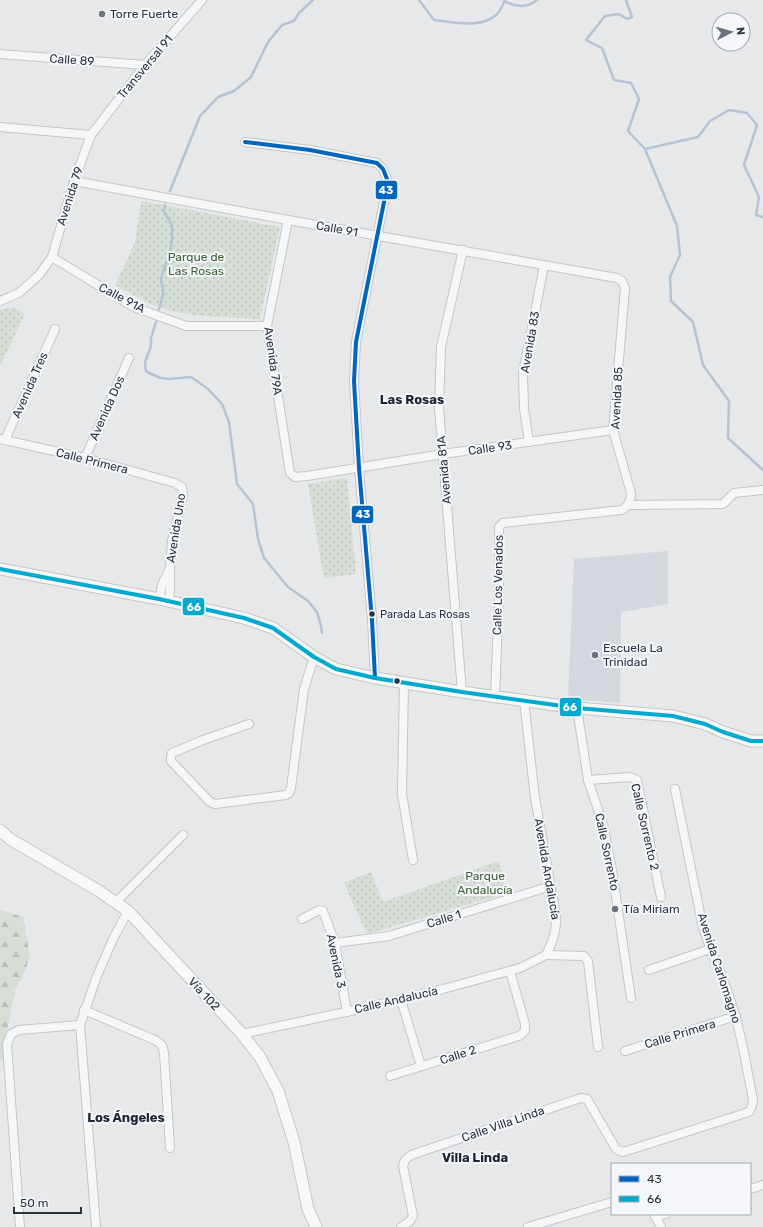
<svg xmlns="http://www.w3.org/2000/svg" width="763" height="1227" viewBox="0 0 763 1227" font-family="Rubik,sans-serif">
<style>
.built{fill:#d4d7dd}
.forest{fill:url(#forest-firs)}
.park{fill:url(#park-dots)}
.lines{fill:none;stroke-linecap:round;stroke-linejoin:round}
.stream{stroke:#b4c4d5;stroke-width:2.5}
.street-casing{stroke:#c4c6c8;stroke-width:10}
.secondary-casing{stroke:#c4c6c8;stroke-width:13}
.street{stroke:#f5f6f7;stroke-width:8}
.secondary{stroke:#f8f8f8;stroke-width:11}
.bus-1-casing{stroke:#f4f6f9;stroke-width:7}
.bus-2-casing{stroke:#f4f6f9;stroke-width:7}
.bus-1{stroke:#0065bd;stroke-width:4}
.bus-2{stroke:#00a9ce;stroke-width:4}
.poi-dot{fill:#6c737f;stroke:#f4f6f9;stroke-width:1.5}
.bus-dot{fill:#2b3445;stroke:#f4f6f9;stroke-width:1.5}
.labels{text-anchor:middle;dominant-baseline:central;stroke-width:4;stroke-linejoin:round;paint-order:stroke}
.bus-label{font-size:11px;fill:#2b3445;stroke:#f4f6f9;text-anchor:start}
.poi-label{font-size:12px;fill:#2b3445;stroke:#f4f6f9;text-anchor:start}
.street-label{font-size:12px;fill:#2b3445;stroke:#f4f6f9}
.park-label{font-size:12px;fill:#3f6138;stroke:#f4f6f9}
.neighbourhood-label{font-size:13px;font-weight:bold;fill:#1d2536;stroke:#f4f6f9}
.line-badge{stroke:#f4f6f9;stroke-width:1.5}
.badge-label{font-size:11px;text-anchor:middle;font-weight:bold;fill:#fff}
</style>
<defs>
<pattern id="forest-firs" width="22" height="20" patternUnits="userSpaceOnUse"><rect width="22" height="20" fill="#d6ded6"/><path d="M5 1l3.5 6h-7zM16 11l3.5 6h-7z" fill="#b8bfb9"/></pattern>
<pattern id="park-dots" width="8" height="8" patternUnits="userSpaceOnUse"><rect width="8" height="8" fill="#d6ded6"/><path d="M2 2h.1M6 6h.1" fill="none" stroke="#b8bfb9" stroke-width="1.8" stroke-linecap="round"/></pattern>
</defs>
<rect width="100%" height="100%" fill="#e6e8ea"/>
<polygon class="built" points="668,551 668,604 621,612 620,703 568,699 574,559"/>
<polygon class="forest" points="1,910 23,917 30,956 23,976 15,990 8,1026 3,1059 0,1062 0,912"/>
<g class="park">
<path d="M 141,201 L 280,227 L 260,319 C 229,317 198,318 168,310 C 149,305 132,294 115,285 L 135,243 Z"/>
<polygon points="13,307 25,314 0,366 0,310"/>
<polygon points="347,478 356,574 324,578 308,484"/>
<polygon points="499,861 507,893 367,934 344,883 371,872 383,902"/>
</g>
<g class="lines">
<g class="stream">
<path d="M 419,0 L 434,20 C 453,22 480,29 496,15 C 500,12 502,5 505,1"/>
<polyline points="626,0 632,17 627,19 619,14 605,16 586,40 602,48 614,80 631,83 639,99 628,131 645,149 677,226 680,255 670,277 671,301 693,322 703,365 729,401 728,438 763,470"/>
<path d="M 504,1 C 515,7 527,8 537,0"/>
<polyline points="645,149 698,137 710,121 729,110 747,113 757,125 744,165 759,197 756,215 763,217"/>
<polyline points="170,191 200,116 218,97 234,91 251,77 268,42 282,25 294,21 299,13 313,0"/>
<polyline points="159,309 163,295 163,287 161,282 162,275 170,253 172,240 172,225 164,212 165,205"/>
<polyline points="156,322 151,338 151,346 145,362 146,371 149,373 161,378 168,379 191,377 208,389 222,404 229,422 237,484 253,504 258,539 264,558 288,587 308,601 317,612 321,626 322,633"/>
</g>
<defs>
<g id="street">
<polyline points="0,54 145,65"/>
<polyline points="0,127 91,135"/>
<polyline points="245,142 310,150 377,163 383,169 387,179 386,192 356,342 354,381 359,468 372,620 375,678"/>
<path d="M 74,181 L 288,220 L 617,278 L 622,281 L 625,288 L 613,430 L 631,493 C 631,501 629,505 622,510 L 503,523 L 499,527 L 499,597 L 495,696"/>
<polyline points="288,220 267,326 290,473 295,477 307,476 443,454 613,430"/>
<polyline points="52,257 134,307 186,326 267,326"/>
<polyline points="0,301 19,293 39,275 52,257 74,181 91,135 145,65 202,0"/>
<polyline points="0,439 85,458 175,483 182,487 183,495 172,541 170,569 170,588 169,601"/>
<polyline points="5,440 55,329"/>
<polyline points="529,442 524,409 523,373 544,266"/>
<polyline points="85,458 129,358"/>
<polyline points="629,505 723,504 734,493 763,490"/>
<polyline points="159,599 162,585 169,570"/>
<polyline points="404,683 402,794 413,860"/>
<polyline points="462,692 439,408 441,347 463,250"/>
<path d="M 524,700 L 535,798 L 556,915 C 557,930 553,941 546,955 L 584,956 L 588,961 L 598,1047"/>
<polyline points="577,708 588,780 603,824 612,870 631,998"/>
<polyline points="249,724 203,740 172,753 171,757 171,761 210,802 215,804 286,795 289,793 291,788 304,689 314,657"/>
<polyline points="588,780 630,777 637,780 661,897"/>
<polyline points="116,902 183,835"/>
<polyline points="302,919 319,910 323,911 335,943 347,1012"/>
<polyline points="335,943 389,936 551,886"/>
<polyline points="649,970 710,949"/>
<polyline points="401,1000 421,1066"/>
<polyline points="84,1010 155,1040 162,1045 164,1053 170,1148"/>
<polyline points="242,1034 360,1009 443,989 520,968 546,955"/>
<polyline points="625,1051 736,1016"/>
<polyline points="390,1076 519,1036 525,1031 525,1024 510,971"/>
<polyline points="750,1189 763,1185"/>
<polyline points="654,1214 661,1227"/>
<polyline points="655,1217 666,1214"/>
<polyline points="20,1227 7,1044 11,1034 19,1030 80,1025"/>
<polyline points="96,1227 80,1025 97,976 113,939 128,911"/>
<path d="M 401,1227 L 410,1221 L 413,1216 L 403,1166 L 405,1160 L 411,1155 L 581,1098 L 587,1099 L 616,1149 L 623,1152 L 749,1112 L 752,1106 L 753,1099 C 747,1071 743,1042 735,1015 C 727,985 713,957 703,928 L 675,789"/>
<polyline points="528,1227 612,1202"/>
</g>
<g id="secondary">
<polyline points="0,569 159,599 244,618 273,628 314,657 336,669 375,678 462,692 577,708 673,716 705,724 723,732 751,741 763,741"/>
<polyline points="0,830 10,839 99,891 128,911 242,1034 260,1057 278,1091 294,1142 308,1209 316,1227"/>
</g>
</defs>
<use href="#street" class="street-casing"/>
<use href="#secondary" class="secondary-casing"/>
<use href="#street" class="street"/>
<use href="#secondary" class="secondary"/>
<defs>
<polyline id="bus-1" points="245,142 310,150 377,163 383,169 387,179 386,192 356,342 354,381 359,468 372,620 375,678"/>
<polyline id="bus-2" points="0,569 159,599 244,618 273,628 314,657 336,669 375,678 462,692 577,708 673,716 705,724 723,732 751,741 763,741"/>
</defs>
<use href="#bus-1" class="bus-1-casing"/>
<use href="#bus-2" class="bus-2-casing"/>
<use href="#bus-1" class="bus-1"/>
<use href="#bus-2" class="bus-2"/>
</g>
<g class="poi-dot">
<circle cx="102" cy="14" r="4"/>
<circle cx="595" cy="655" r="4"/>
<circle cx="615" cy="909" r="4"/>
</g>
<g class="bus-dot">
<circle cx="372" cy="614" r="3.5"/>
<circle cx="397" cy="681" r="3.5"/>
</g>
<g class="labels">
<g class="bus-label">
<text x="380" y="614">Parada Las Rosas</text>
</g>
<g class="poi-label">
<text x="110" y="14">Torre Fuerte</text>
<text x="603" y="648">Escuela La<tspan x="603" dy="14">Trinidad</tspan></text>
<text x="623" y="909">Tía Miriam</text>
</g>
<g class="street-label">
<text transform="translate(72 60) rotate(4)">Calle 89</text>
<text transform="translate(145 67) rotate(-50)">Transversal 91</text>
<text transform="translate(70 196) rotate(-72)">Avenida 79</text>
<text transform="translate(337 229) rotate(10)">Calle 91</text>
<text transform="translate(122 298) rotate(28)">Calle 91A</text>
<text transform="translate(530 342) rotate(-80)">Avenida 83</text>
<text transform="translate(273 361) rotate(82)">Avenida 79A</text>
<text transform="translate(30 385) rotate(-66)">Avenida Tres</text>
<text transform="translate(617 398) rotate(-87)">Avenida 85</text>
<text transform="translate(107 408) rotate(-66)">Avenida Dos</text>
<text transform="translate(490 448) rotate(-8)">Calle 93</text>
<text transform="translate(92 461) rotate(14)">Calle Primera</text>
<text transform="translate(444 470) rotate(-95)">Avenida 81A</text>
<text transform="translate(176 528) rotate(-81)">Avenida Uno</text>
<text transform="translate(498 585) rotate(-89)">Calle Los Venados</text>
<text transform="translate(645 827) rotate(77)">Calle Sorrento 2</text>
<text transform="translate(607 852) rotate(78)">Calle Sorrento</text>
<text transform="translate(547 869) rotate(80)">Avenida Andalucía</text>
<text transform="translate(444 919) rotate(-17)">Calle 1</text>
<text transform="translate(336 961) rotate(78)">Avenida 3</text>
<text transform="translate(719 968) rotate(72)">Avenida Carlomagno</text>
<text transform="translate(204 994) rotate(47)">Vía 102</text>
<text transform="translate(396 1000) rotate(-13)">Calle Andalucía</text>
<text transform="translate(680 1034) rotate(-17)">Calle Primera</text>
<text transform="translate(458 1055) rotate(-18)">Calle 2</text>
<text transform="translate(503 1124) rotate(-19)">Calle Villa Linda</text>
</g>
<g class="park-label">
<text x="196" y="257">Parque de<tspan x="196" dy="14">Las Rosas</tspan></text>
<text x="485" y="876">Parque<tspan x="485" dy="14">Andalucía</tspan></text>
</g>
<g class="neighbourhood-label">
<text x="412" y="399">Las Rosas</text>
<text x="126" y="1117">Los Ángeles</text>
<text x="475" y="1157">Villa Linda</text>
</g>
</g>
<g class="line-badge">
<rect x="375" y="180" width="23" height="20" rx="4" fill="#0065bd"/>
<rect x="351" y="505" width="23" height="19" rx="4" fill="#0065bd"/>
<rect x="182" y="597" width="23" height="19" rx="4" fill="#00a9ce"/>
<rect x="559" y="697" width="23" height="20" rx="4" fill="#00a9ce"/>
</g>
<g class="badge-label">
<text x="386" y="194">43</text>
<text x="363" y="518">43</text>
<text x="194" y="611">66</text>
<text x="570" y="711">66</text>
</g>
<rect x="611" y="1163" width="140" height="52" fill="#f4f6f9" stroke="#a4a8b1"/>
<rect x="619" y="1176" width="20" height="6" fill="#0065bd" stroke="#a4a8b1"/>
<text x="647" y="1183" font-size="12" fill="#2b3445">43</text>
<rect x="619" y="1196" width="20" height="6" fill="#00a9ce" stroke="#a4a8b1"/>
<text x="647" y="1203" font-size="12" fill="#2b3445">66</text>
<g transform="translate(731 32) rotate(84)"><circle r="19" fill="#f4f6f9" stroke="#a4a8b1"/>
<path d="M0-3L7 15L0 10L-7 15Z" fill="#6c737f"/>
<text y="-6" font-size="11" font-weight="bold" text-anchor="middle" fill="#2b3445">N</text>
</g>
<path d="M14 1207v6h67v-6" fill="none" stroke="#2b3445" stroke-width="2"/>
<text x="20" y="1207" font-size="12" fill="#2b3445" stroke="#f4f6f9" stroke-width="3" paint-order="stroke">50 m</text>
</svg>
